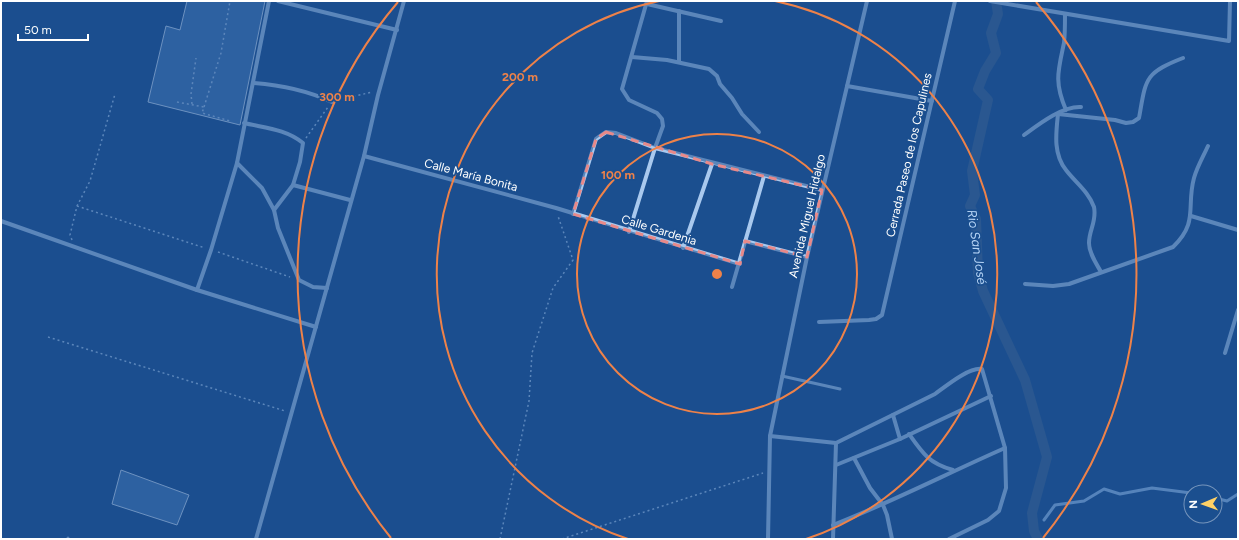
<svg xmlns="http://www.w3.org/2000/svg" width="1239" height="540" viewBox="0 0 1239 540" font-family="Figtree,sans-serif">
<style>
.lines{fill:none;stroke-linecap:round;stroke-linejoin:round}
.stream{stroke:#9cc4f0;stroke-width:3}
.canal{stroke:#3c6290;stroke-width:10}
.building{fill:#4478b7;stroke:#cfe3fa}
.path{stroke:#a9c9ee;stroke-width:1.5;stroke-dasharray:2 3;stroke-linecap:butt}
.service{stroke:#a9c9ee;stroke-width:3}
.minor{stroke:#a9c9ee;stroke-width:4}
.marked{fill:none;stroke:#e88989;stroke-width:3;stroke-dasharray:8 5;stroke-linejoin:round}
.ring{fill:none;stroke:#ee8249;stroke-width:2}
.labels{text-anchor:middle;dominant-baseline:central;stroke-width:3.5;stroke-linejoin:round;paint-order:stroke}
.street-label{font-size:12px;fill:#fff;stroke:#1b4f8f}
.water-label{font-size:13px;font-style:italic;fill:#b5d3f5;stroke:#1b4f8f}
.centre{fill:#ee8249;stroke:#1b4f8f;stroke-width:2}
.ring-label{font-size:12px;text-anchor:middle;font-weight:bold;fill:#ee8249;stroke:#1b4f8f;stroke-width:3.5;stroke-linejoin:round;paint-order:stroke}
</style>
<rect width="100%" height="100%" fill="#1b4f8f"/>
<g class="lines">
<g class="stream">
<polyline points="1215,498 1227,501 1238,494"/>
<polyline points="1044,520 1055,505 1084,501 1104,489 1120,494 1152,488 1191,493"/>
</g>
<polyline class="canal" points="996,1 998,14 991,33 996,53 985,71 978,89 988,100 972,171 975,195 970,206 976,219 978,273 983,291 1025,380 1047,457 1032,513 1034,531 1038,539"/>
</g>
<g class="building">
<polygon points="187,1 265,1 240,125 148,102 166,26 180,30"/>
<polygon points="121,470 189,495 177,525 112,504"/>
</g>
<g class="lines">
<g class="path">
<polyline points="339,100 372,92"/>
<polyline points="177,102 204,107 202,113 230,121"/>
<polyline points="192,104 191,94 196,58"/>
<polyline points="204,107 221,53 230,1"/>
<polyline points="306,138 328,107"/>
<polyline points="77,206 205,248"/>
<polyline points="72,240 70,235 77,206 90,181 115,94"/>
<polyline points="218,252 290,277"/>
<polyline points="48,337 285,411"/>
<polyline points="500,539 529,401 532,353 553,288 573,260 558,216"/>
<polyline points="562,539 763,473"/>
</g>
<g class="service">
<polyline points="782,376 840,389"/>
<polyline points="68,539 68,538"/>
</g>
<g class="minor">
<polyline points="278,1 397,30"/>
<polyline points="990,1 1229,41 1230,1"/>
<polyline points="647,4 721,21"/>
<polyline points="679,11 679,62"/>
<path d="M 1065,15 C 1065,24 1065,34 1064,43 C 1058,71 1054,82 1066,110"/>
<polyline points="632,57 667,60 709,69 717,76 720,84 732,98 742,114 759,132"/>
<path d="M 254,83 C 281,85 306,90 332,102"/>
<polyline points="847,86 932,101"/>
<path d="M 244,123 C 265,128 286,129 303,143 L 300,162 L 293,185 L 274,210"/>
<path d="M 1024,135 C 1039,124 1062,106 1081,107"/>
<polyline points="364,156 556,208 740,264"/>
<polyline points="237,163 262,188 274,210 278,228 299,280 313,287 327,288"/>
<polyline points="293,185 350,200"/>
<polyline points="573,214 596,139 606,132 616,133 655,148 822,190"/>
<polyline points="1191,216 1238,230"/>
<polyline points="1,221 197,290 316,327"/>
<polyline points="629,232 655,148 663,126 662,119 657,113 629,100 622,89 647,1"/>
<polyline points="745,241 807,257"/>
<polyline points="683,248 712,164"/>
<path d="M 1101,272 C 1096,263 1089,253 1089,243 C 1089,230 1097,221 1094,207 C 1089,192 1075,182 1066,170 C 1053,154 1056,133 1058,114 L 1115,120 L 1126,123 L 1133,122 L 1139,118 C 1146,79 1144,73 1183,58"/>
<path d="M 1025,284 L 1053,286 L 1069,284 L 1173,247 C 1199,222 1186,207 1194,178 C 1197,167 1203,157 1208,146"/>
<polyline points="732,287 764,176"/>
<polyline points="197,290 211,250 237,163 269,1"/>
<polyline points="819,322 869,320 876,319 882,315 955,1"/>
<polyline points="1225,353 1238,310"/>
<polyline points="893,415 900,439"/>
<path d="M 909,434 C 923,454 929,463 953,470"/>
<path d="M 770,436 L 836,443 L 935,394 C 946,386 969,367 982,369 L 1005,448 L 1006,488 L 999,511 L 988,520 L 949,539"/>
<polyline points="854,458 870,488 883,505 887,515 892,539"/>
<polyline points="836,465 900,439 991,396"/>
<path d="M 833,525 C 892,502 948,473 1005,448"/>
<polyline points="256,539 364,156 378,95 404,1"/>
<polyline points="768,539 770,436 807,257 867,1"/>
<polyline points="833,539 836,443"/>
</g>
</g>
<path d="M0 0H1239V540H0ZM 606,132 L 712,164 L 822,190 L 807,257 L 745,241 L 740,264 L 573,214 L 596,139 Z" fill="#1b4f8f" fill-opacity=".55" fill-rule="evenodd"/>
<path class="marked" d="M 606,132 L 712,164 L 822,190 L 807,257 L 745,241 L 740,264 L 573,214 L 596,139 Z"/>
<g class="ring">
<circle cx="717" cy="274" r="140"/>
<path d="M628 539A279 279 0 0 1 659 1M775 1A279 279 0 0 1 806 539"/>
<path d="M391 538A419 419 0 0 1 398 2M1036 2A419 419 0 0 1 1043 538"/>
</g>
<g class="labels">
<g class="street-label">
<text transform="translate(909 155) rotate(-77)">Cerrada Paseo de los Capulines</text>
<text transform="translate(471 175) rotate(15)">Calle María Bonita</text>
<text transform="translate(807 216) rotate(-77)">Avenida Miguel Hidalgo</text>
<text transform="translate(659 230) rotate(17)">Calle Gardenia</text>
</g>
<g class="water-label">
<text transform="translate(977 247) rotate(82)">Rio San José</text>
</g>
</g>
<circle cx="717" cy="274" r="6" class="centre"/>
<g class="ring-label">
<text x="520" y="81">200 m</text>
<text x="337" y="101">300 m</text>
<text x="618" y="179">100 m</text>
</g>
<rect width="1239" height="540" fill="none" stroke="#ffffff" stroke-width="4"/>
<g transform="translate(1203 504) rotate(268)"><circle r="19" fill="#1b4f8f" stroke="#7695bc"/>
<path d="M0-3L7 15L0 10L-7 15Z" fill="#ffd166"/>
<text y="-6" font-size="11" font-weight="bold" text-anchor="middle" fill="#ffffff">N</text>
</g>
<path d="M18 34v6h70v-6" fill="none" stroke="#ffffff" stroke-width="2"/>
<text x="24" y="34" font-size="12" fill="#ffffff" stroke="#1b4f8f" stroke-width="3" paint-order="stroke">50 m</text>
</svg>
